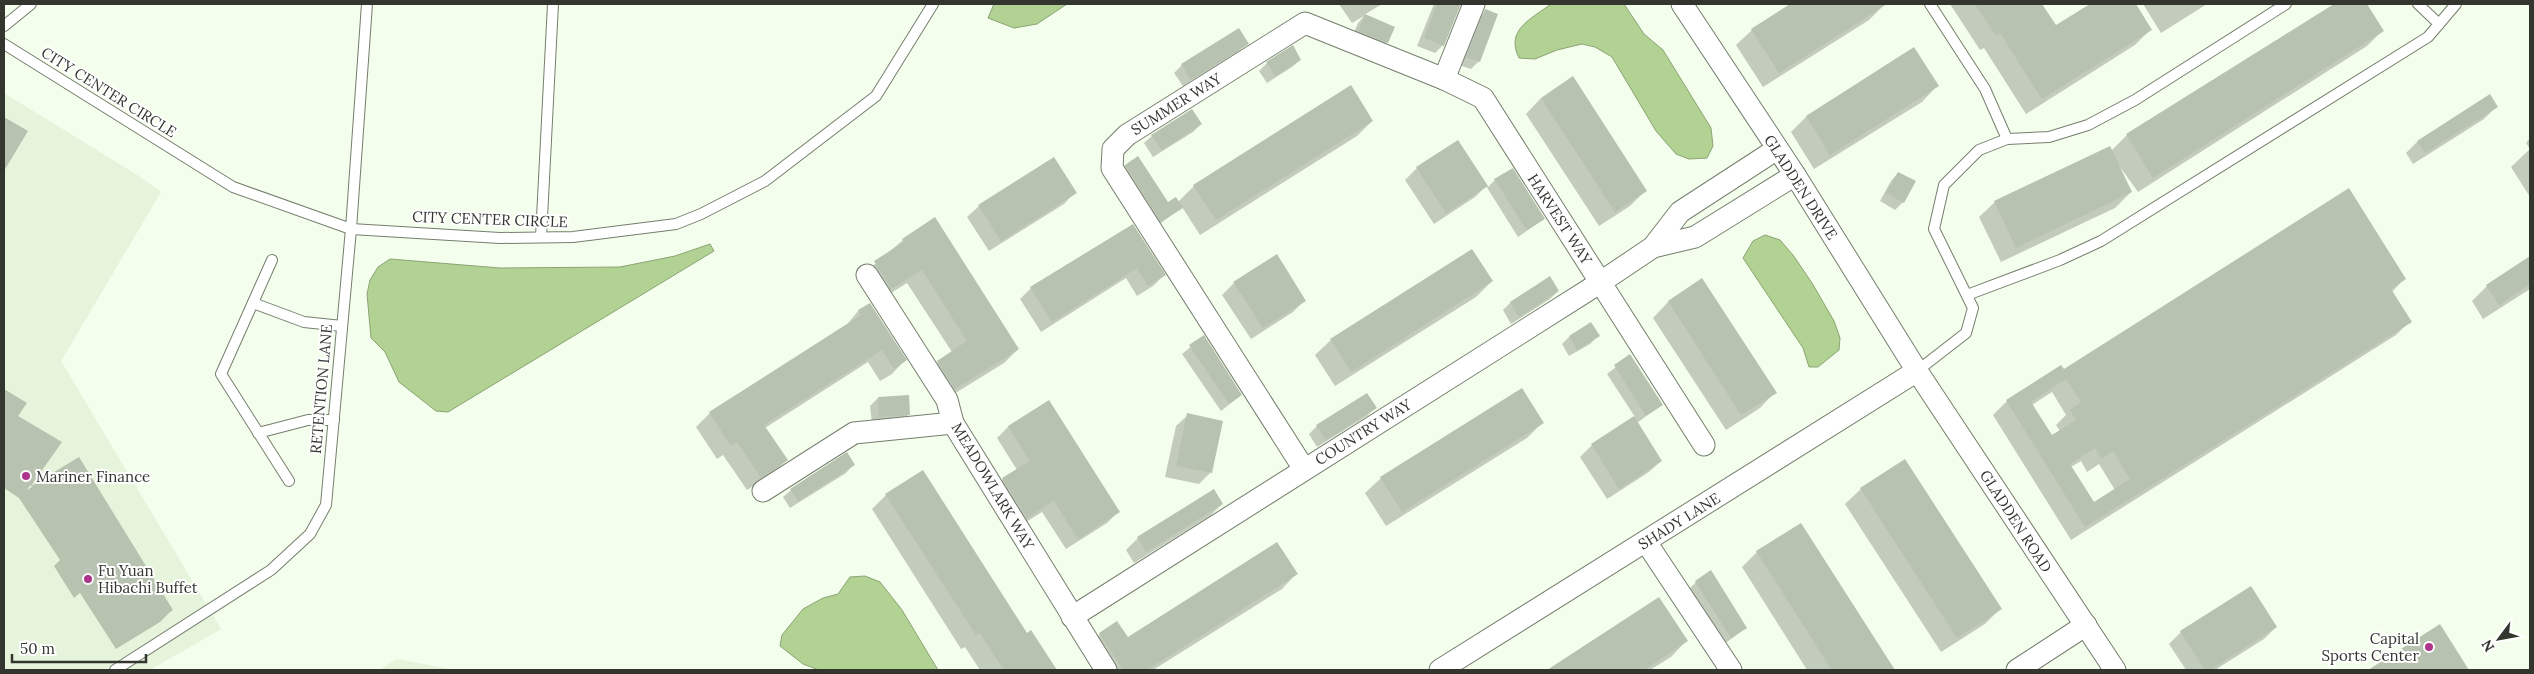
<svg xmlns="http://www.w3.org/2000/svg" width="2534" height="674" viewBox="0 0 2534 674" font-family="Lora,serif">
<style>
.built{fill:#e6f4db}
.water{fill:#b1d293;stroke:#8ba375}
.shadow{fill:#0003;fill-rule:evenodd}
.building{fill:#b8c2b0;fill-rule:evenodd}
.lines{fill:none;stroke-linecap:round;stroke-linejoin:round}
.service-casing{stroke:#757e6e;stroke-width:12}
.minor-casing{stroke:#757e6e;stroke-width:23}
.service{stroke:#fff;stroke-width:10}
.minor{stroke:#fff;stroke-width:21}
.poi-dot{fill:#ac348b;stroke:#fff;stroke-width:2}
.labels{text-anchor:middle;dominant-baseline:central;stroke-width:4;stroke-linejoin:round;paint-order:stroke}
.street-label{font-size:15px;fill:#32362f;stroke:#fff}
.poi-label{font-size:15px;fill:#32362f;stroke:#fff;text-anchor:start}
</style>
<rect width="100%" height="100%" fill="#f4feec"/>
<g class="built">
<polygon points="4,93 139,176 161,192 61,361 221,629 150,670 4,670"/>
<polygon points="397,659 455,670 379,670"/>
</g>
<g class="water">
<polygon points="994,4 1067,4 1037,24 1014,28 988,18"/>
<path d="M 1551,4 L 1624,4 L 1644,34 L 1663,50 L 1711,128 L 1713,146 L 1707,158 L 1689,159 L 1676,154 L 1656,131 L 1612,57 L 1595,47 L 1582,44 L 1557,50 L 1535,59 L 1519,58 C 1505,30 1531,19 1551,4 Z"/>
<polygon points="1765,235 1780,240 1793,255 1812,283 1834,321 1840,338 1839,350 1818,367 1809,367 1803,348 1743,258 1753,241"/>
<polygon points="710,244 714,251 448,412 436,411 399,382 385,352 371,338 367,294 370,280 378,267 390,259 500,268 620,267 675,256"/>
<polygon points="865,576 880,582 902,610 938,670 819,670 803,664 780,646 782,635 803,609 823,598 838,594 850,577"/>
</g>
<g class="shadow">
<polygon points="1339,4 1382,4 1364,15 1393,27 1387,42 1379,50 1351,39 1358,23 1364,16 1352,23"/>
<polygon points="1434,4 1459,4 1443,45 1435,53 1417,46"/>
<polygon points="1793,4 1883,4 1884,5 1869,20 1763,87 1736,45 1752,30"/>
<polygon points="1950,4 2040,4 2055,27 2092,4 2134,4 2150,30 2135,45 2026,114 1984,48 1980,50"/>
<polygon points="2143,4 2207,4 2161,33"/>
<polygon points="2336,4 2365,4 2382,31 2367,46 2138,192 2115,160 2131,192 2115,208 2001,262 1979,217 1995,202 2111,151 2127,135"/>
<polygon points="1486,11 1479,61 1471,69 1459,65 1478,19"/>
<polygon points="1247,43 1239,51 1183,86 1174,73 1182,65"/>
<polygon points="1914,49 1937,86 1922,102 1814,169 1791,132 1806,117"/>
<polygon points="1300,60 1292,67 1267,83 1259,71 1267,63"/>
<polygon points="1541,98 1646,190 1630,206 1599,226 1526,114"/>
<polygon points="2496,107 2484,119 2413,164 2406,153 2418,141"/>
<polygon points="4,118 26,131 4,169"/>
<polygon points="1372,121 1357,136 1200,235 1182,207 1153,229 1118,173 1125,165 1167,204 1178,202 1194,186"/>
<polygon points="1201,124 1193,132 1153,157 1144,143 1152,136"/>
<polygon points="2530,138 2530,197 2511,167 2530,149 2526,143"/>
<polygon points="1458,141 1488,187 1495,180 1544,219 1518,237 1486,186 1475,197 1434,224 1405,180 1417,168"/>
<polygon points="1898,173 1914,182 1903,202 1895,210 1880,201 1891,181"/>
<polygon points="1075,192 1064,204 989,251 967,217 979,206"/>
<polygon points="1132,226 1164,275 1153,286 1137,296 1126,278 1041,332 1020,299 1031,288"/>
<polygon points="903,240 1018,349 1004,363 941,402 924,376 938,362 952,352 907,283 877,302 861,276"/>
<polygon points="2530,258 2530,289 2483,319 2472,301 2487,286"/>
<polygon points="1550,278 1558,291 1550,299 1511,324 1503,310 1510,303"/>
<path d="M 2404,279 L 2392,292 L 2410,321 L 2396,335 L 2071,540 L 1993,415 L 2007,401 L 2064,371 ZM 2052,392 L 2066,415 L 2056,425 L 2060,431 L 2051,436 L 2032,405 ZM 2081,461 L 2087,472 L 2099,464 L 2115,490 L 2094,503 L 2071,467 Z"/>
<polygon points="1702,280 1775,392 1760,408 1726,430 1653,318 1668,302"/>
<polygon points="1492,281 1476,297 1335,386 1315,355 1331,340"/>
<polygon points="1234,283 1304,301 1293,312 1251,339 1222,295"/>
<polygon points="870,304 905,360 892,374 880,381 868,362 765,428 787,460 773,473 747,490 723,455 717,459 696,427 710,413 846,326 858,311"/>
<polygon points="1598,336 1590,344 1569,356 1562,344 1569,337"/>
<polygon points="1203,337 1241,395 1221,411 1182,354"/>
<polygon points="1630,356 1661,405 1637,423 1661,461 1649,472 1607,499 1580,457 1592,445 1635,417 1607,374"/>
<polygon points="4,390 25,403 17,416 60,442 27,490 78,459 172,610 160,622 116,649 80,593 74,598 54,566 60,560 19,498 4,488"/>
<polygon points="878,398 909,414 901,422 872,424 870,406"/>
<polygon points="1049,401 1118,512 1107,523 1066,549 1042,512 1015,529 991,490 1003,479 1017,470 997,438 1008,427"/>
<polygon points="1375,408 1367,416 1317,447 1309,434 1317,426"/>
<polygon points="1188,415 1210,473 1199,484 1165,477 1176,426"/>
<polygon points="1542,423 1527,438 1386,526 1365,493 1381,478"/>
<polygon points="853,465 846,473 790,508 783,497 791,490"/>
<polygon points="1861,489 2000,609 1985,624 1941,652 1845,504"/>
<polygon points="1214,491 1222,504 1210,516 1134,563 1126,550 1138,538"/>
<polygon points="886,495 1027,634 1031,632 1055,670 980,670 965,647 961,649 872,509"/>
<polygon points="1801,524 1893,670 1807,670 1742,567 1757,552"/>
<polygon points="1296,574 1282,589 1153,670 1100,670 1086,648 1100,634 1127,639"/>
<polygon points="1696,582 1746,628 1723,645 1688,590"/>
<polygon points="1659,599 1686,641 1671,657 1650,670 1550,670"/>
<polygon points="2440,626 2468,670 2370,670"/>
<polygon points="2276,627 2264,639 2215,670 2186,670 2169,644 2181,632"/>
</g>
<g class="building">
<polygon points="1437,4 1461,4 1444,46 1424,38"/>
<polygon points="1790,4 1887,4 1779,73 1751,29"/>
<polygon points="1975,4 2042,4 2056,25 2090,4 2136,4 2152,30 2042,99 2000,33 1996,36"/>
<polygon points="2334,4 2367,4 2384,31 2153,178 2126,134"/>
<polygon points="1485,9 1498,14 1480,62 1466,57"/>
<polygon points="1365,14 1395,27 1388,43 1358,31"/>
<polygon points="1239,28 1249,44 1191,80 1181,64"/>
<polygon points="1293,45 1301,60 1275,76 1266,62"/>
<polygon points="1914,47 1939,86 1830,155 1806,116"/>
<polygon points="1573,76 1647,191 1615,212 1541,98"/>
<polygon points="1351,85 1373,121 1216,220 1193,185"/>
<polygon points="2490,94 2498,107 2425,153 2417,141"/>
<polygon points="1192,109 1202,124 1162,150 1151,135"/>
<polygon points="4,117 28,131 4,171"/>
<polygon points="1458,140 1488,186 1446,213 1416,167"/>
<polygon points="2110,146 2132,192 2016,248 1994,201"/>
<polygon points="1138,156 1168,202 1176,197 1183,208 1161,222 1125,165"/>
<polygon points="1054,157 1077,193 1001,241 978,205"/>
<polygon points="1513,168 1545,219 1527,230 1494,179"/>
<polygon points="1898,172 1916,181 1904,203 1886,193"/>
<path d="M 2349,188 L 2406,279 L 2391,289 L 2412,322 L 2085,527 L 2006,400 L 2061,365 L 2064,369 ZM 2066,379 L 2081,402 L 2070,410 L 2076,420 L 2052,435 L 2031,402 ZM 2095,448 L 2102,459 L 2113,451 L 2130,479 L 2094,502 L 2070,464 Z"/>
<polygon points="935,217 1019,349 955,389 937,361 967,341 922,270 891,289 874,261 904,242 902,239"/>
<polygon points="1133,224 1166,275 1148,286 1137,268 1052,322 1030,287"/>
<polygon points="1472,249 1493,281 1351,372 1330,339"/>
<polygon points="1277,254 1306,301 1263,328 1233,282"/>
<polygon points="2530,256 2530,284 2499,305 2486,285"/>
<polygon points="1550,276 1559,291 1519,317 1510,302"/>
<polygon points="1702,278 1777,393 1741,415 1668,301"/>
<polygon points="870,303 907,360 894,369 882,350 764,425 788,460 761,478 737,442 731,446 709,412 861,315 858,310"/>
<polygon points="1591,322 1600,336 1577,350 1569,336"/>
<polygon points="1204,335 1242,395 1229,404 1189,345"/>
<polygon points="1630,354 1663,405 1646,416 1614,365"/>
<polygon points="1522,388 1544,423 1402,512 1380,477"/>
<polygon points="4,389 27,403 18,416 62,442 31,486 4,469"/>
<polygon points="1367,393 1377,408 1326,440 1316,425"/>
<polygon points="909,395 910,415 879,417 878,397"/>
<polygon points="1049,400 1120,512 1078,539 1054,501 1027,518 1002,478 1030,461 1008,426"/>
<polygon points="1187,413 1223,421 1212,473 1176,466"/>
<polygon points="1634,416 1662,461 1619,489 1591,444"/>
<polygon points="847,452 855,465 798,501 790,489"/>
<polygon points="79,457 173,610 128,639 93,583 86,587 65,554 72,549 31,486"/>
<polygon points="1905,459 2002,609 1957,638 1860,488"/>
<polygon points="923,470 1027,633 1031,630 1057,670 1004,670 980,633 976,635 885,494"/>
<polygon points="1214,489 1223,504 1146,552 1137,537"/>
<polygon points="1801,523 1895,670 1832,670 1756,551"/>
<polygon points="1277,542 1298,574 1147,670 1123,670 1099,633 1117,621 1128,637"/>
<polygon points="1711,570 1747,628 1731,638 1695,581"/>
<polygon points="2251,586 2277,627 2210,670 2205,670 2180,631"/>
<polygon points="1659,597 1688,641 1644,670 1547,670"/>
<polygon points="2440,624 2469,670 2368,670"/>
</g>
<g class="lines">
<defs>
<g id="service">
<polyline points="1930,4 1985,89 2007,139"/>
<polyline points="2418,4 2439,24"/>
<polyline points="4,26 31,4"/>
<polyline points="4,44 233,187 351,229 500,238 573,237 676,224 701,214 765,181 876,96 933,4"/>
<polyline points="541,237 553,4"/>
<polyline points="272,260 221,374 289,481"/>
<polyline points="1967,295 2060,260 2101,241 2428,37 2456,4"/>
<polyline points="253,303 304,322 342,326"/>
<polyline points="1917,371 1966,333 1973,308 1934,229 1944,185 1979,150 2007,139 2049,137 2088,125 2135,100 2286,4"/>
<polyline points="258,433 308,420 334,420"/>
<polyline points="115,670 271,570 310,534 326,505 351,229 367,4"/>
</g>
<g id="minor">
<polyline points="1682,4 1795,175 1917,371 2115,670"/>
<polyline points="1444,79 1474,4"/>
<polyline points="1653,247 1695,237 1795,175"/>
<polyline points="867,275 947,400 953,423 1106,670"/>
<polyline points="1304,469 1112,168 1113,149 1127,135 1305,23 1444,79 1483,98 1704,445"/>
<polyline points="763,491 854,433 953,423"/>
<polyline points="1646,542 1731,670"/>
<polyline points="1072,617 1601,282 1653,247 1680,212 1777,149"/>
<polyline points="1440,670 1917,371"/>
<polyline points="2017,670 2086,625"/>
</g>
</defs>
<use href="#service" class="service-casing"/>
<use href="#minor" class="minor-casing"/>
<use href="#service" class="service"/>
<use href="#minor" class="minor"/>
</g>
<g class="poi-dot">
<circle cx="26" cy="476" r="5"/>
<circle cx="88" cy="579" r="5"/>
<circle cx="2429" cy="647" r="5"/>
</g>
<g class="labels">
<g class="street-label">
<text transform="translate(109 92) rotate(32)">CITY CENTER CIRCLE</text>
<text transform="translate(1176 104) rotate(-32)">SUMMER WAY</text>
<text transform="translate(1801 187) rotate(57)">GLADDEN DRIVE</text>
<text transform="translate(490 219) rotate(2)">CITY CENTER CIRCLE</text>
<text transform="translate(1560 219) rotate(57)">HARVEST WAY</text>
<text transform="translate(321 389) rotate(-85)">RETENTION LANE</text>
<text transform="translate(1363 432) rotate(-32)">COUNTRY WAY</text>
<text transform="translate(993 486) rotate(59)">MEADOWLARK WAY</text>
<text transform="translate(1679 521) rotate(-32)">SHADY LANE</text>
<text transform="translate(2016 521) rotate(57)">GLADDEN ROAD</text>
</g>
<g class="poi-label">
<text x="36" y="476">Mariner Finance</text>
<text x="98" y="570">Fu Yuan<tspan x="98" dy="17">Hibachi Buffet</tspan></text>
<text x="2419" y="638" text-anchor="end">Capital<tspan x="2419" dy="17">Sports Center</tspan></text>
</g>
</g>
<rect width="2534" height="674" fill="none" stroke="#32362f" stroke-width="10"/>
<g transform="translate(2499 639) rotate(238)" stroke="#ffffff" stroke-width="4" paint-order="stroke">
<path d="M0-4L9 19L0 12L-9 19Z" fill="#32362f"/>
<text y="-8" font-size="14" font-weight="bold" text-anchor="middle" fill="#32362f">N</text>
</g>
<path d="M12 654v8h134v-8" fill="none" stroke="#32362f" stroke-width="2.5"/>
<text x="20" y="654" font-size="15" fill="#32362f" stroke="#ffffff" stroke-width="4" paint-order="stroke">50 m</text>
</svg>
